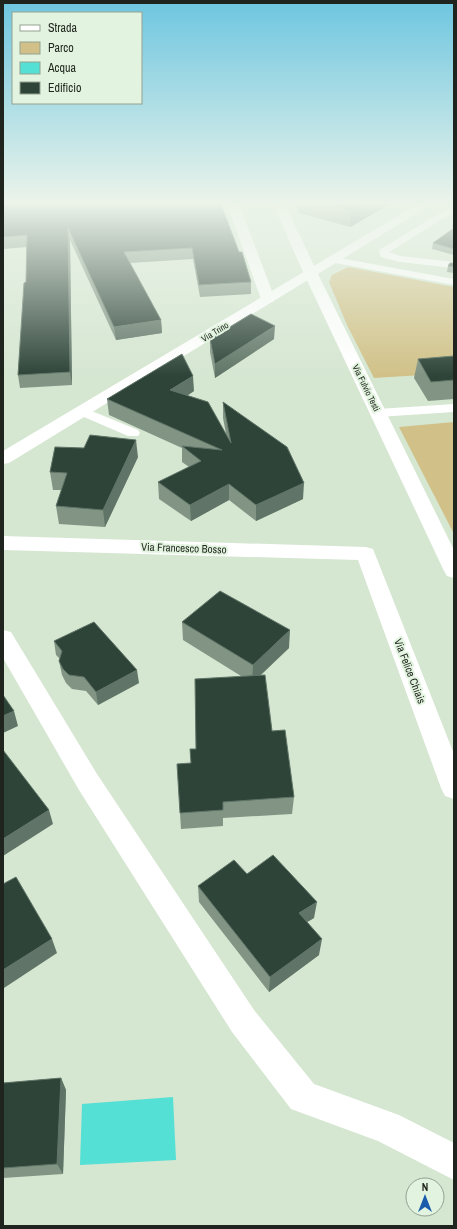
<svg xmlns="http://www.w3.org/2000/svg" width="457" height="1229" viewBox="0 0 457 1229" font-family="'Archivo Narrow',sans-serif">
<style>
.green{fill:#d1c188}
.water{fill:#54e0d4}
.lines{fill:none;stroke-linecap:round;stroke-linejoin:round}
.service{fill:#fff;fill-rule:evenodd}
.minor{fill:#fff;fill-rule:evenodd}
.tertiary{fill:#fff;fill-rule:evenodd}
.secondary{fill:#fff;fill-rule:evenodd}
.wall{fill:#829585}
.shaded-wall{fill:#607567}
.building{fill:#2e4439;stroke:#607567}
.labels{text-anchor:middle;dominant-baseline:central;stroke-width:4;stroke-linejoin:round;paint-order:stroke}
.far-street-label{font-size:9px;fill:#1f251e;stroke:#e2f4df}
.street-label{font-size:11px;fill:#1f251e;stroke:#e2f4df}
</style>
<rect width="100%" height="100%" fill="#d5e6d1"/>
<g class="green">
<polygon points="348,267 454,287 454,373 374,378 347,325 329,282 332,275"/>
<polygon points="454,422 454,534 399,427"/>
</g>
<polygon class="water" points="173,1097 176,1160 80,1165 82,1104"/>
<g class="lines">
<g class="service">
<polygon points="454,208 454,214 446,217 389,252 400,256 454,262 454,268 400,262 381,257 379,251 381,249 440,213"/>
<polygon points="334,257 454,279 454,285 330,262 329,260 330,258"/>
<polygon points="454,404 454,412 378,417 371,413 378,409"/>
<polygon points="82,407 138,430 140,433 138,436 128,436 77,414 76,411"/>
</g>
<g class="minor">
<polygon points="311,270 316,271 318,274 454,550 454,578 447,576 444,571 304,274 306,271"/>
<polygon points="3,536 366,547 373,549 454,754 454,799 445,796 441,788 358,560 3,550"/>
<polygon points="3,630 11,632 97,774 254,1010 314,1084 399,1115 454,1143 454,1180 378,1141 291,1109 232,1032 79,790 3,658"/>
</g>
<g class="tertiary">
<polygon points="227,204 239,204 275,299 273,302 263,302 261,299"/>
<polygon points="273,204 285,204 318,274 316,277 306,277 304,274"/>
</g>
<polygon class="secondary" points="418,204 432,204 9,463 3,464 3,451"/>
</g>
<g class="wall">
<polygon points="3,204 239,252 251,282 251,294 200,297 193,259 130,263 161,320 162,333 116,340 70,240 72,385 20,388 18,375 26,282 27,247 3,249"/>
<polygon points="295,204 390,204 350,227 299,213"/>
<polygon points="453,222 454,222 454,255 432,249 433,243 454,228 452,228"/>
<polygon points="454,263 454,273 447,272 448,266"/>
<polygon points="210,339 274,339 215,378 210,352"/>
<polygon points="454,356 454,399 428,401 414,378 418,359"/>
<polygon points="194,391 187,396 226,434 223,418 223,402 303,499 256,521 229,500 191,521 159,499 158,482 189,467 182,462 182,448 109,415 107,399"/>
<polygon points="138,457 105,527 59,524 56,506 62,490 53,490 50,472"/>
<polygon points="182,622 289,648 261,675 272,731 294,797 292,814 223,818 223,826 181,829 180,813 191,763 196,749 241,676 183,640"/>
<polygon points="54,641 139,683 98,705 86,691 72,689 66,683 62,675 59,661 60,659 56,655"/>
<polygon points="247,874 314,918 307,922 319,955 269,992 199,902 198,886"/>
<polygon points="61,1078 66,1090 63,1174 3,1178 3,1083"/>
</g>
<g class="shaded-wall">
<polygon points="363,204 390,204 350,227 351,210"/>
<polygon points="68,228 70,240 72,385 70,372"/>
<polygon points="161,320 162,333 116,340 114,327"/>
<polygon points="275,326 274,339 215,378 215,364"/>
<polygon points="193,376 194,391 171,406 170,390"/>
<polygon points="136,440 138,457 105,527 103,510"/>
<polygon points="304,483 303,499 256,521 256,505"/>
<polygon points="229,484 229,500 191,521 190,505"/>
<polygon points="290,630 289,648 252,683 253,665"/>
<polygon points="137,670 139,683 98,705 96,692"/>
<polygon points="14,711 18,726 3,733 3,716"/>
<polygon points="49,810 53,824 3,856 3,839"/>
<polygon points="317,902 314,918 297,928 299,913"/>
<polygon points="52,939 57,953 4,988 3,986 3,970"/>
<polygon points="322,939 319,955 269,992 270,977"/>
<polygon points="61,1078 66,1090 63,1174 57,1164"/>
</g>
<g class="building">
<polygon points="3,204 221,204 239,252 242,252 251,282 199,285 192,248 124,252 161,320 114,327 68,228 70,372 18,375 24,283 26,282 27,235 3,237"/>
<polygon points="328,204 363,204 351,210"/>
<polygon points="454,228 454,249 433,243"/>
<polygon points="450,263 454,263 454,267 448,266"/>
<polygon points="251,314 275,326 215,364 210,339"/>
<polygon points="182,354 193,376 170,390 208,402 231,443 223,402 287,447 304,483 256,505 229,484 190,505 158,482 201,461 182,446 222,450 107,399"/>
<polygon points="454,356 454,380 431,382 418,359"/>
<polygon points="90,435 136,440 103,510 56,506 67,473 50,472 55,447 84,448"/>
<polygon points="220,591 290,630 253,665 182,622"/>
<polygon points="94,622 137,670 96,692 84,677 69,675 63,669 59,661 62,651 54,641"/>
<polygon points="265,675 272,731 285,730 294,797 223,802 223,810 180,813 177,764 191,763 190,749 196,749 195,679"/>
<polygon points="3,695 14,711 3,716"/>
<polygon points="3,750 49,810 3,839"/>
<polygon points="273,855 317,902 299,913 322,939 270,977 198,886 234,860 247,874"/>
<polygon points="16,877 52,939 3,970 3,884"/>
<polygon points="61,1078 57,1164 3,1168 3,1083"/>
</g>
<linearGradient id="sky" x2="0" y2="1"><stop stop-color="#6dc6e0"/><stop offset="0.54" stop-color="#ecf4ea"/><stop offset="1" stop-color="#ecf4ea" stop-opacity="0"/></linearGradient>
<rect width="457" height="376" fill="url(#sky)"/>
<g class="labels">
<g class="far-street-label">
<text transform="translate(215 332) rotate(-31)">Via Trino</text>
<text transform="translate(366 388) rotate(64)">Via Fulvio Testi</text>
</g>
<g class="street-label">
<text transform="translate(184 548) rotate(2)">Via Francesco Bosso</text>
<text transform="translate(410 671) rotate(69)">Via Felice Chiais</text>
</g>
</g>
<rect width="457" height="1229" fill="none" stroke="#1f251e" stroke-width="8"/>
<rect x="12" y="12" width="130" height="92" fill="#e2f4df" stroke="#94a192"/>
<rect x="20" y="25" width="20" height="6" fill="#ffffff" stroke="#94a192"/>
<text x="48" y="32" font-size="12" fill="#1f251e">Strada</text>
<rect x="20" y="42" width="20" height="12" fill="#d1c188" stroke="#94a192"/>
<text x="48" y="52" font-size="12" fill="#1f251e">Parco</text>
<rect x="20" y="62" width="20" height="12" fill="#54e0d4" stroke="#94a192"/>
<text x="48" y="72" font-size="12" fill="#1f251e">Acqua</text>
<rect x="20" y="82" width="20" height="12" fill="#2e4439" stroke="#94a192"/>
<text x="48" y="92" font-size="12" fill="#1f251e">Edificio</text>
<g transform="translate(425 1197)"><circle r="19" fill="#e2f4df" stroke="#94a192"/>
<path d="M0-3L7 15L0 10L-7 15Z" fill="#1a5bac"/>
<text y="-6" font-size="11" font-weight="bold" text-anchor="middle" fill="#1f251e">N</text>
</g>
</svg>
